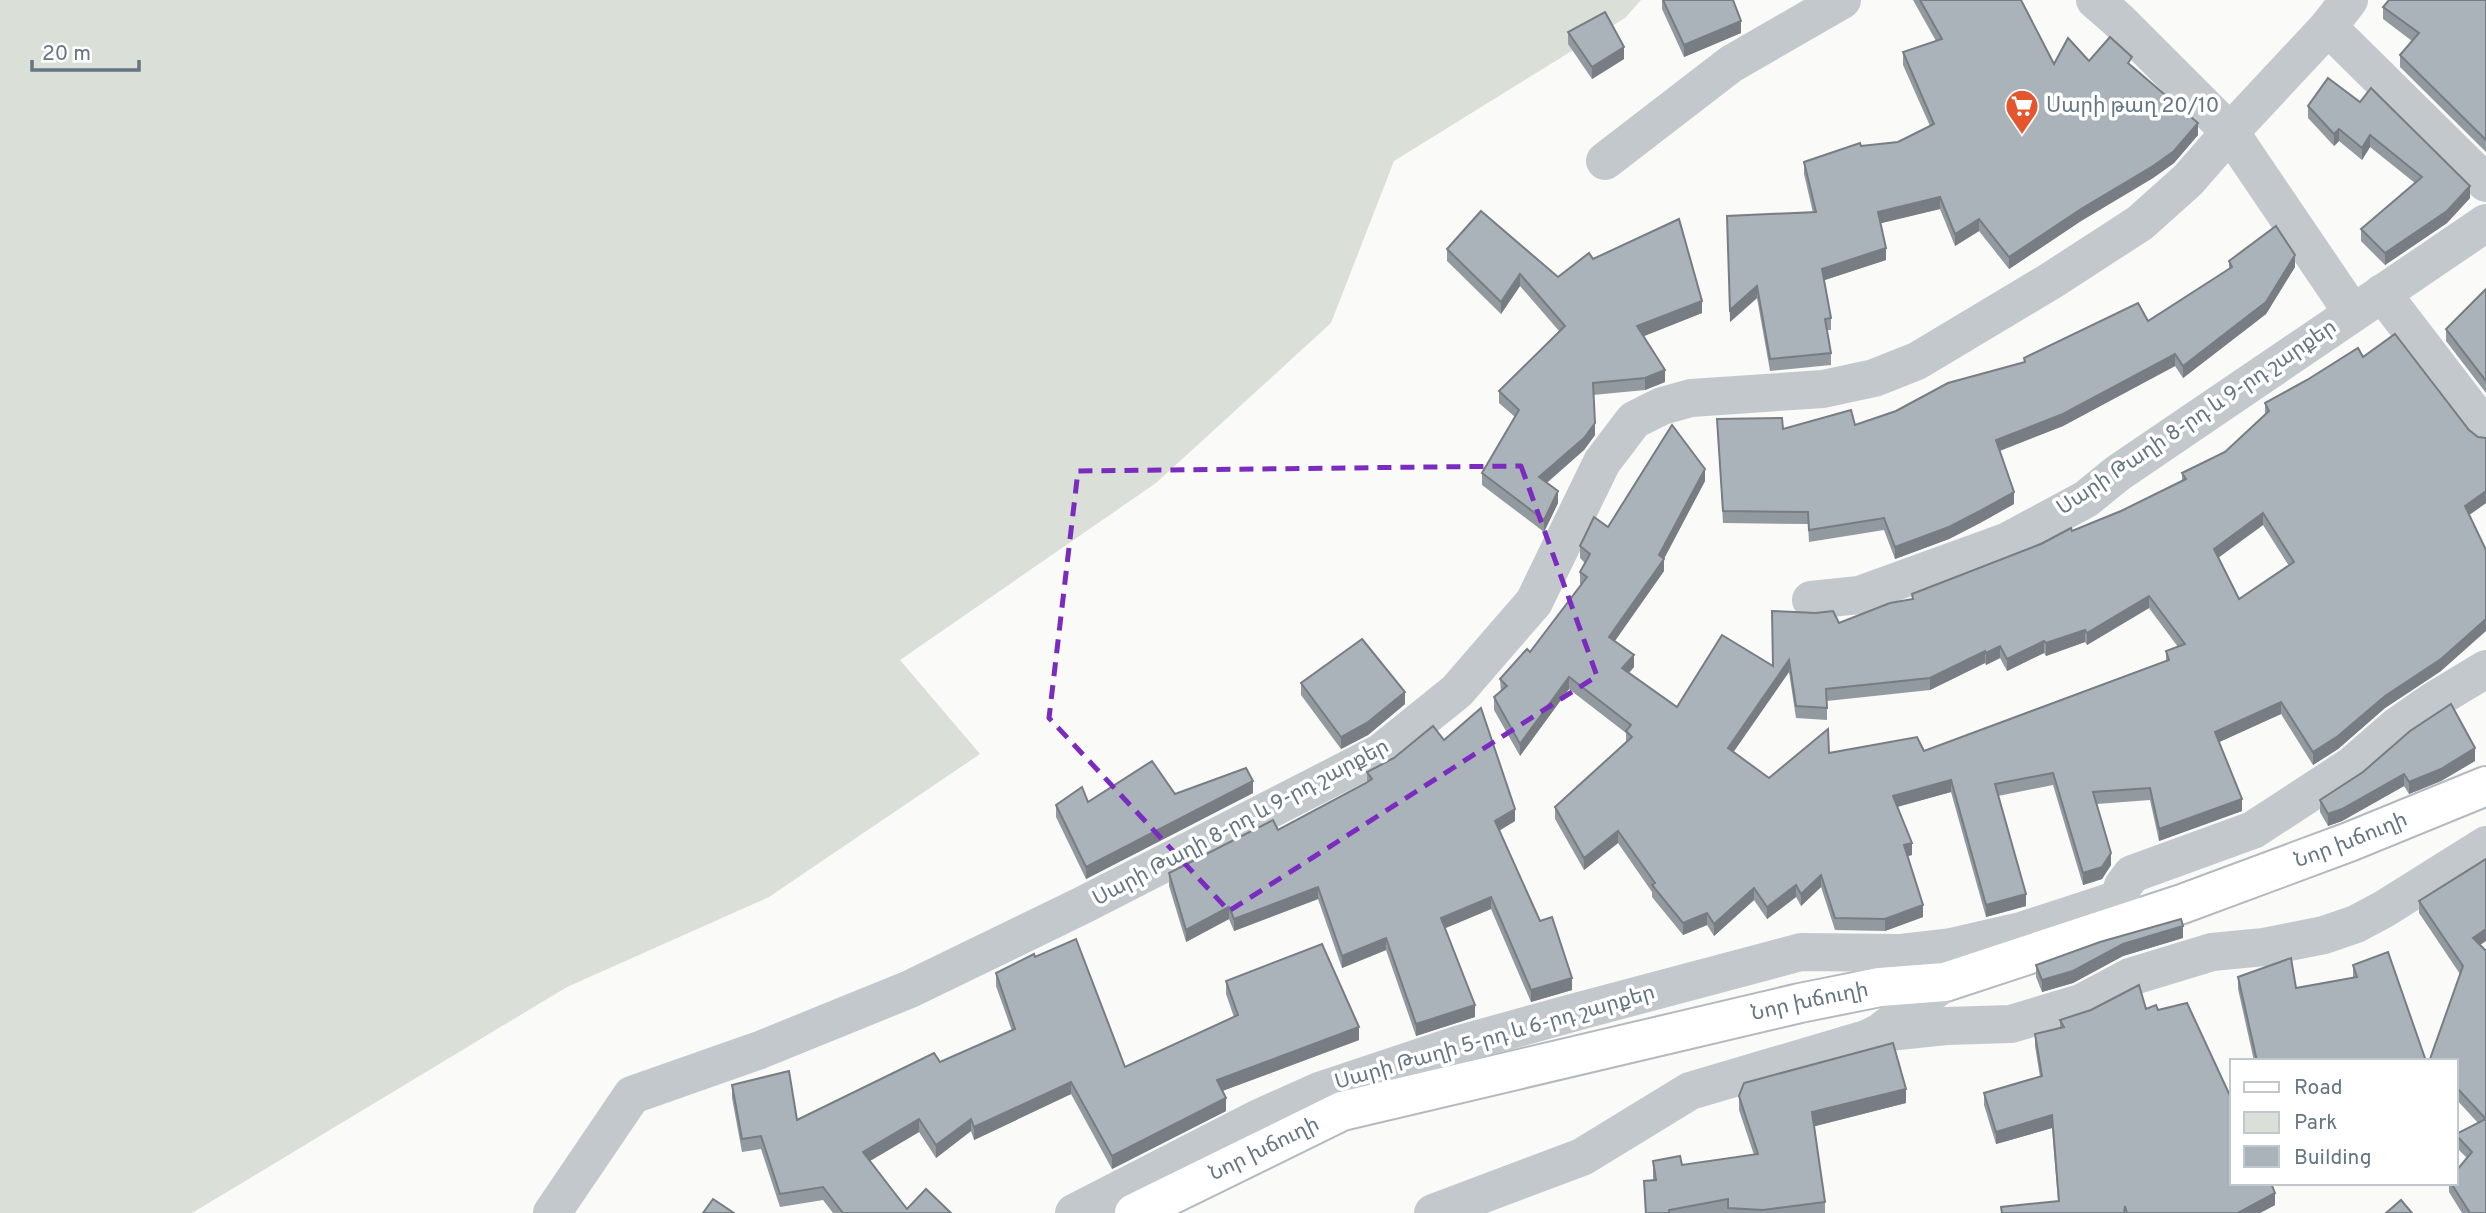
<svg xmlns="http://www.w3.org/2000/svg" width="2486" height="1213" viewBox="0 0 2486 1213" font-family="Overpass,'Noto Sans Armenian',sans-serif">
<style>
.green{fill:#dadfd7}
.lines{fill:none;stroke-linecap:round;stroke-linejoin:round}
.secondary-casing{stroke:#b3babf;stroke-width:42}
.minor{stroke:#c3c8cc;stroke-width:38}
.secondary{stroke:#fff;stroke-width:38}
.wall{fill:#929a9f;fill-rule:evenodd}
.shaded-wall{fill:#777d82}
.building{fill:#aab3b9;stroke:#777d82;stroke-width:2;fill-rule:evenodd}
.marked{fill:none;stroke:#7b2cbf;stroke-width:5;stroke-dasharray:14 9;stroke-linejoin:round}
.labels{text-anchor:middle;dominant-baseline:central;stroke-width:7;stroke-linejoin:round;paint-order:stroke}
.poi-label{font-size:21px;fill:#657683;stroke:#fff;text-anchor:start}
.street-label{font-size:21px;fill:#657683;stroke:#fff}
</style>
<rect width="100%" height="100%" fill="#fafaf8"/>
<polygon class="green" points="0,0 1641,0 1625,18 1394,161 1331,323 1156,483 900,660 980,754 769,897 567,987 192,1213 0,1213"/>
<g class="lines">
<defs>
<g id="secondary">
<path id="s1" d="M 1134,1213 L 1342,1111 L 1800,1003 L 1880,987 L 1945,982 L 2182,904 L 2349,842 L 2486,786"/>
</g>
</defs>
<use href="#secondary" class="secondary-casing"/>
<g class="minor">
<polyline points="2095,0 2118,20 2230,132 2352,312"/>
<polyline points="2328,27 2486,183"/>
<polyline points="1605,161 1731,64 1842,0"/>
<polyline points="2382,293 2486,429"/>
<polyline points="1811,600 1859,595 2008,541 2086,499 2118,473 2486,223"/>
<polyline points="2109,927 2123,886 2132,874 2253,830 2351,766 2397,726 2433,701 2486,669"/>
<polyline points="1899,953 1951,947 2021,931 2119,899"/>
<polyline points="1879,1033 1946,1026 2011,1024 2081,1003 2130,977 2212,952 2264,947 2324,935 2356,924 2384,909 2486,845"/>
<polyline points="552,1213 632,1095 760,1050 910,989 1083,905 1380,753 1457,691 1534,602 1602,462 1634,420 1662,406 1691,398 1823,389 1874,378 1917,361 2049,282 2140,223 2188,180 2230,132 2328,27 2349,0"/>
<polyline points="1074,1213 1261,1117 1319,1091 1460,1044 1583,1010 1801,952 1899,953 1945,982 1879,1033 1866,1039 1690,1091 1582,1157 1433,1213"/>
</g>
<use href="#secondary" class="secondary"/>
</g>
<g class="wall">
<polygon points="1662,0 1733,0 1741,33 1684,57 1662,9"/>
<polygon points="1913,0 2021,0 2054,64 2089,61 2132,67 2198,135 2174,163 2153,178 2081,221 2009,269 1979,231 1955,246 1940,209 1880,223 1886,260 1824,280 1831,318 1831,330 1827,330 1831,353 1831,365 1770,371 1757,298 1730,322 1727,216 1813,213 1804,174 1804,162 1898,142 1930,126 1903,65 1903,52 1936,41"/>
<polygon points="2486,0 2486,152 2400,67 2400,55 2412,41 2383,19 2383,7"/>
<polygon points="1568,32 1624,59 1592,79 1568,44"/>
<polygon points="2328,78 2470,198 2447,223 2385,265 2361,241 2361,229 2415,183 2370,147 2362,160 2339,141 2334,146 2308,118 2308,106"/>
<polygon points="1447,249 1558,277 1593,259 1702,313 1643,336 1665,382 1645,390 1593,395 1595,435 1584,450 1547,483 1558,503 1544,532 1482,485 1482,473 1515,417 1499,403 1499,391 1559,331 1520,286 1501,314 1447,261"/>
<polygon points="2229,261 2295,267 2266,314 2183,378 2175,366 2063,426 2000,451 2014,504 1980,523 1949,539 1895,559 1884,530 1809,542 1808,524 1723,523 1717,419 1783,429 1855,425 1896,411 2024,362 2024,358 2148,321 2229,269"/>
<polygon points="2486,289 2486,393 2446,341 2446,329"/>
<path d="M 2363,357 L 2478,437 L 2486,438 L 2486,503 L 2469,515 L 2441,671 L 2385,708 L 2338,749 L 2313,765 L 2281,714 L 2219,742 L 2242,811 L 2159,841 L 2150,800 L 2097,804 L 2111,865 L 2102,879 L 2083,885 L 2053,785 L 1998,796 L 2026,906 L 1986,917 L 1951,792 L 1897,807 L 1912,855 L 1908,856 L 1923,917 L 1885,931 L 1835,930 L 1821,887 L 1801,906 L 1796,897 L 1767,919 L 1754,900 L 1714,936 L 1707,925 L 1683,935 L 1652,897 L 1652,892 L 1618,843 L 1584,870 L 1555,819 L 1555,807 L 1626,743 L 1626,733 L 1569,689 L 1520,756 L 1494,710 L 1494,697 L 1501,692 L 1500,679 L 1530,652 L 1582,585 L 1580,584 L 1580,572 L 1585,563 L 1580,558 L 1580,546 L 1608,527 L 1705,481 L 1664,559 L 1664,571 L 1615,641 L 1634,667 L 1629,673 L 1677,707 L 1773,666 L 1839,623 L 1912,600 L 1912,594 L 2121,511 L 2182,481 L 2182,473 L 2225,452 L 2265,415 L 2265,403 ZM 2263,525 L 2289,566 L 2239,599 L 2218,557 ZM 2149,608 L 2178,647 L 2166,651 L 2166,661 L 1924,751 L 1829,753 L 1769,778 L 1733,752 L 1789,672 L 1796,718 L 1827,720 L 1827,701 L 1930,690 L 1985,663 L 1986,665 L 2000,658 L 2007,671 L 2044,653 L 2046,656 L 2085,642 L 2087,645 Z"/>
<polygon points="1301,683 1405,704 1368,735 1341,749 1301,695"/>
<polygon points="2475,761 2441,781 2409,794 2404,786 2342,821 2328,826 2320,812 2320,800 2363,772"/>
<polygon points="1367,772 1515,821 1499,831 1540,921 1572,990 1531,1002 1491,909 1445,928 1475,1017 1416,1036 1386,950 1342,968 1318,899 1234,931 1229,919 1186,942 1169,886 1169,873 1278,830 1367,783"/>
<polygon points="1253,793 1086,879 1056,817 1056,805 1175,794"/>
<polygon points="2419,901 2480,945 2486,951 2486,1213 2462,1213 2449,1192 2449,1183 2456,1183 2467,1158 2456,1147 2456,1134 2478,1123 2456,1099 2456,1061 2430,1061 2460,974 2419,913"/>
<polygon points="2183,938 2123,956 2073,983 2042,992 2036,977 2036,965"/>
<polygon points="1035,957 1125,1067 1234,1017 1226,994 1226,981 1359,1040 1222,1091 1226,1111 1112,1169 1071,1094 974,1140 971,1131 936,1158 919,1132 870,1161 907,1209 951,1213 833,1213 823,1200 780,1207 761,1149 742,1152 732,1098 732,1085 797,1120 940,1062 1012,1031 996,986 996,973"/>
<polygon points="2353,965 2426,1061 2254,1061 2238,989 2238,977 2296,988 2353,978"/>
<polygon points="2146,1009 2158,1010 2275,1205 2260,1213 2001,1213 2001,1207 2058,1201 2052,1128 1996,1144 1984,1105 1984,1093 2040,1077 2035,1046 2035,1034 2060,1028 2060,1020"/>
<polygon points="1739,1096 1906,1103 1814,1126 1825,1202 1825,1213 1645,1213 1644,1181 1653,1180 1653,1161 1682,1165 1754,1155 1739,1110"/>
</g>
<g class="shaded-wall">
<polygon points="1741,21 1741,33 1684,57 1684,45"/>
<polygon points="1624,47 1624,59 1592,79 1592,67"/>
<polygon points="2198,123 2198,135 2174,163 2153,178 2081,221 2009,269 2009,257"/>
<polygon points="2339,129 2339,141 2334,146 2334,134"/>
<polygon points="2370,135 2370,147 2362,160 2362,148"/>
<polygon points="2470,186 2470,198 2447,223 2385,265 2385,253"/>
<polygon points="1940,197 1940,209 1878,224 1878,212"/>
<polygon points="1979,219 1979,231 1955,246 1955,234"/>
<polygon points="1886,248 1886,260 1822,281 1822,269"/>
<polygon points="2295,255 2295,267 2266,314 2183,378 2183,366"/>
<polygon points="1520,274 1520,286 1501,314 1501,302"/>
<polygon points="1757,286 1757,298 1730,322 1730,310"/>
<polygon points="1702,301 1702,313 1637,339 1637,326"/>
<polygon points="2175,354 2175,366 2063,426 1996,452 1996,440"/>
<polygon points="1665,370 1665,382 1645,390 1645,378"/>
<polygon points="1595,423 1595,435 1584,450 1539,489 1539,477"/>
<polygon points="1705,469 1705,481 1661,564 1664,559 1664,571 1609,649 1609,637 1659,555"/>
<polygon points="1558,491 1558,503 1544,532 1544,520"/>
<polygon points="2486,491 2486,503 2465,518 2465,506"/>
<polygon points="2014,492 2014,504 1980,523 1949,539 1895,559 1895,547"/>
<polygon points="2263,513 2263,525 2214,561 2214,549"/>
<polygon points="2149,596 2149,608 2087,645 2087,633"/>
<polygon points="2486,619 2486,631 2441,671 2385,708 2338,749 2313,765 2313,752 2385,696"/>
<polygon points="2085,630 2085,642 2046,656 2046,643"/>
<polygon points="2044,641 2044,653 2007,671 2007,659"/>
<polygon points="2000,646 2000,658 1986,665 1986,653"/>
<polygon points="1985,651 1985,663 1930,690 1930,678"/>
<polygon points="1634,655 1634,667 1622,680 1622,668"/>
<polygon points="1789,660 1789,672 1728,760 1728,748"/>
<polygon points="1569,677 1569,689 1520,756 1520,744"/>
<polygon points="1405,692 1405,704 1368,735 1341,749 1341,737"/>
<polygon points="2281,702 2281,714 2215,744 2215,732"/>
<polygon points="2475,748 2475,761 2441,781 2409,794 2409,782"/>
<polygon points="2404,774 2404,786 2342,821 2328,826 2328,814"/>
<polygon points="1951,780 1951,792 1893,808 1893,796"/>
<polygon points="1253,781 1253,793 1086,879 1086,867"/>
<polygon points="2242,799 2242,811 2159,841 2159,829"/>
<polygon points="1515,809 1515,821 1495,833 1495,821"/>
<polygon points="1618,831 1618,843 1584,870 1584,858"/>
<polygon points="1912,843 1912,855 1904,857 1904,845"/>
<polygon points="2111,853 2111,865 2102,879 2083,885 2083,873"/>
<polygon points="1821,875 1821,887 1801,906 1801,894"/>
<polygon points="1796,885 1796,897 1767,919 1767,907"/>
<polygon points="1318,887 1318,899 1234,931 1234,919"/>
<polygon points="1754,888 1754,900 1714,936 1714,924"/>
<polygon points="2026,894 2026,906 1986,917 1986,905"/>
<polygon points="1491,897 1491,909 1441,930 1441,918"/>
<polygon points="1923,905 1923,917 1885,931 1885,919"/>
<polygon points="1229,907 1229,919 1186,942 1186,930"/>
<polygon points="1707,913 1707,925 1683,935 1683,923"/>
<polygon points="2183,926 2183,938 2123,956 2073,983 2042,992 2042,980 2123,944"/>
<polygon points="2486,929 2486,941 2473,950 2473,938"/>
<polygon points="1386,938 1386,950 1342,968 1342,956"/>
<polygon points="1572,978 1572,990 1531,1002 1531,990"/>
<polygon points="1475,1005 1475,1017 1416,1036 1416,1024"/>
<polygon points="1359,1027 1359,1040 1217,1093 1217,1080"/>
<polygon points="1071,1082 1071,1094 974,1140 974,1127"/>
<polygon points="1906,1089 1906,1103 1812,1127 1812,1112"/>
<polygon points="1226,1098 1226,1111 1112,1169 1112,1156"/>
<polygon points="2052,1115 2052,1128 1996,1144 1996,1132"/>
<polygon points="919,1119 919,1132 863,1165 863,1152"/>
<polygon points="971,1119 971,1131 936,1158 936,1145"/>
<polygon points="2275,1193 2275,1205 2260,1213 2238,1213"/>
</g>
<g class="building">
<polygon points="1663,0 1733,0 1741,21 1684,45"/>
<polygon points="1920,0 2021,0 2054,64 2068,38 2089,61 2110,37 2132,57 2128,63 2198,123 2174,151 2153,166 2081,209 2009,257 1979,219 1955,234 1940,197 1878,212 1886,248 1822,269 1831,318 1825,319 1831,353 1770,359 1757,286 1730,310 1727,216 1816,212 1804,162 1860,143 1861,146 1898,142 1934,124 1903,52 1942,39"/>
<polygon points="2389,0 2486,0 2486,140 2400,55 2419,33 2383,7"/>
<polygon points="1605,12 1624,47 1592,67 1568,32"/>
<polygon points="2328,78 2360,102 2371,88 2470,186 2447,211 2385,253 2361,229 2422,177 2370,135 2362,148 2339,129 2334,134 2308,106"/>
<polygon points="1481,211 1558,277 1589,253 1593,259 1679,219 1702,301 1637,326 1665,370 1645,378 1593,383 1595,423 1584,438 1539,477 1558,491 1544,520 1482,473 1519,410 1499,391 1565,326 1520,274 1501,302 1447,249"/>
<polygon points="2276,226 2295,255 2266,302 2183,366 2175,354 2063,414 1996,440 2014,492 1980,511 1949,527 1895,547 1884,518 1809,530 1808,512 1723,511 1717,419 1782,418 1783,429 1851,410 1855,425 1896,411 1948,383 2025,362 2024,358 2138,303 2148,321 2232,267 2229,261"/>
<polygon points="2486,289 2486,381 2446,329"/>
<path d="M 2395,334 L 2469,430 L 2478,437 L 2486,438 L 2486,491 L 2465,506 L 2486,550 L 2486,619 L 2441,659 L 2385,696 L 2338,736 L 2313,752 L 2281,702 L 2215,732 L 2242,799 L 2159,829 L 2150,788 L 2093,792 L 2111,853 L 2102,867 L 2083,873 L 2053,773 L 1995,784 L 2026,894 L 1986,905 L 1951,780 L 1893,796 L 1912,843 L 1904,845 L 1923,905 L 1885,919 L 1835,918 L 1821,875 L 1801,894 L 1796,885 L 1767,907 L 1754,888 L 1714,924 L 1707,913 L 1683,923 L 1652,885 L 1655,883 L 1618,831 L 1584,858 L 1555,807 L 1632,737 L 1626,731 L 1631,725 L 1569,677 L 1520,744 L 1494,697 L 1507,686 L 1500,679 L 1527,649 L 1530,652 L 1587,577 L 1580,572 L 1590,554 L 1580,546 L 1594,517 L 1608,527 L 1672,425 L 1705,469 L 1659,555 L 1664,559 L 1609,637 L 1634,655 L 1622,668 L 1677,707 L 1722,635 L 1773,666 L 1772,611 L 1816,613 L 1833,611 L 1839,623 L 1890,603 L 1913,599 L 1912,594 L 2041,544 L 2071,528 L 2072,531 L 2121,511 L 2186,479 L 2182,473 L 2225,452 L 2269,411 L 2265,403 L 2307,380 L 2358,348 L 2363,357 ZM 2263,513 L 2294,562 L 2239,599 L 2214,549 ZM 2149,596 L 2185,644 L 2166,651 L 2169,660 L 1924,751 L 1917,737 L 1829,753 L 1828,729 L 1769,778 L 1728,748 L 1789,660 L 1796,706 L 1827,708 L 1826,689 L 1930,678 L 1985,651 L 1986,653 L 2000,646 L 2007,659 L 2044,641 L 2046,643 L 2085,630 L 2087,633 Z"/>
<polygon points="1362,639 1405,692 1368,722 1341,737 1301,683"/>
<polygon points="2451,704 2475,748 2441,769 2409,782 2404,774 2342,809 2328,814 2320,800 2363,772 2410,731"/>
<polygon points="1481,708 1515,809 1495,821 1540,921 1552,917 1572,978 1531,990 1491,897 1441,918 1475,1005 1416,1024 1386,938 1342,956 1318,887 1234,919 1229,907 1186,930 1169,873 1273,820 1278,830 1366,783 1372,779 1367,772 1394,758 1433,726 1444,740"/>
<polygon points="1152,761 1175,794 1246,768 1253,781 1086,867 1056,805 1082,787 1088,802"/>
<polygon points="2486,859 2486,929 2473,938 2486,951 2486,1213 2470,1213 2451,1183 2456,1183 2456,1171 2472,1152 2456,1135 2456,1134 2486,1119 2456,1087 2456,1061 2432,1061 2430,1059 2463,966 2419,901"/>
<polygon points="2181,919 2183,926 2123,944 2073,971 2042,980 2036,965 2100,942"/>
<polygon points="1076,939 1125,1067 1238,1015 1226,981 1322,944 1359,1027 1217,1080 1226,1098 1112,1156 1071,1082 974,1127 971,1119 936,1145 919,1119 863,1152 907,1209 926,1189 951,1213 843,1213 823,1187 780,1194 761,1136 742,1139 732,1085 789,1071 797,1120 934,1053 940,1062 1015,1029 996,973 1034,954 1035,957"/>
<polygon points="2388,952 2426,1061 2257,1061 2238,977 2291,958 2296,988 2357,977 2353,965"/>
<polygon points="2139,985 2146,1009 2156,1005 2158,1010 2187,1003 2232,1100 2232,1183 2271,1183 2275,1193 2238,1213 2127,1213 2125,1206 2124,1213 2002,1213 2001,1207 2059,1201 2052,1115 1996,1132 1984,1093 2042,1076 2035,1034 2064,1027 2060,1020 2091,1010"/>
<polygon points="1893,1043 1906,1089 1812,1112 1825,1202 1763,1210 1728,1208 1728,1199 1669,1210 1669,1213 1646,1213 1644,1181 1656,1180 1653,1161 1680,1156 1682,1165 1758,1154 1739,1096 1744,1083"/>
<polygon points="713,1199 734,1213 703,1213"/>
<polygon points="2401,1200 2412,1213 2386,1213"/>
</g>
<path class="marked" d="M 1521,466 L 1597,676 L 1229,911 L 1049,718 L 1078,471 Z"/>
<defs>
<symbol id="supermarket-pin" viewBox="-11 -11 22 30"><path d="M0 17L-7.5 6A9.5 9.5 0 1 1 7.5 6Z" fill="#e4572e" stroke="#fff"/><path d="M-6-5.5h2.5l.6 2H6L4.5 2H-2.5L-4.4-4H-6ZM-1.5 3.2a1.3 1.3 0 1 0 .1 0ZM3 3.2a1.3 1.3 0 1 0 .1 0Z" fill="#fff"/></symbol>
</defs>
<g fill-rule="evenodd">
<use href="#supermarket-pin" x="2003" y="87" width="38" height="52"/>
</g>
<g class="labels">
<g class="poi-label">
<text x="2046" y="106">Սարի թաղ 20/10</text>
</g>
<g class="street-label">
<text transform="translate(2197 418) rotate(-34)">Սարի Թաղի 8-րդ և 9-րդ շարքեր</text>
<text transform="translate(1241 823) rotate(-28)">Սարի Թաղի 8-րդ և 9-րդ շարքեր</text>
<text stroke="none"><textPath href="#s1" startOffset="1279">Նոր խճուղի</textPath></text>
<text stroke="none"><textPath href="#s1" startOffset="712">Նոր խճուղի</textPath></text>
<text transform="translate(1495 1038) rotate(-16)">Սարի Թաղի 5-րդ և 6-րդ շարքեր</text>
<text stroke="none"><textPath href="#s1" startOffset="145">Նոր խճուղի</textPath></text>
</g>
</g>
<rect x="2230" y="1059" width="228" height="126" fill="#ffffff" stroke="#c1c8cd" stroke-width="2"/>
<rect x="2244" y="1082" width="35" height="10" fill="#ffffff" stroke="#c1c8cd" stroke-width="2"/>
<text x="2294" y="1094" font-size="21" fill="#657683">Road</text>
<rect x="2244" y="1112" width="35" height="21" fill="#dadfd7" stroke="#c1c8cd" stroke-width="2"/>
<text x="2294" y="1129" font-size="21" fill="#657683">Park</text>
<rect x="2244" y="1146" width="35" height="21" fill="#aab3b9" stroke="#c1c8cd" stroke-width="2"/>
<text x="2294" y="1164" font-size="21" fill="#657683">Building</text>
<path d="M32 60v10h107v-10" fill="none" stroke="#657683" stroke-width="3.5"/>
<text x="42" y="60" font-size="21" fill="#657683" stroke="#ffffff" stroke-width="5" paint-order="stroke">20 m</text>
</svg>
